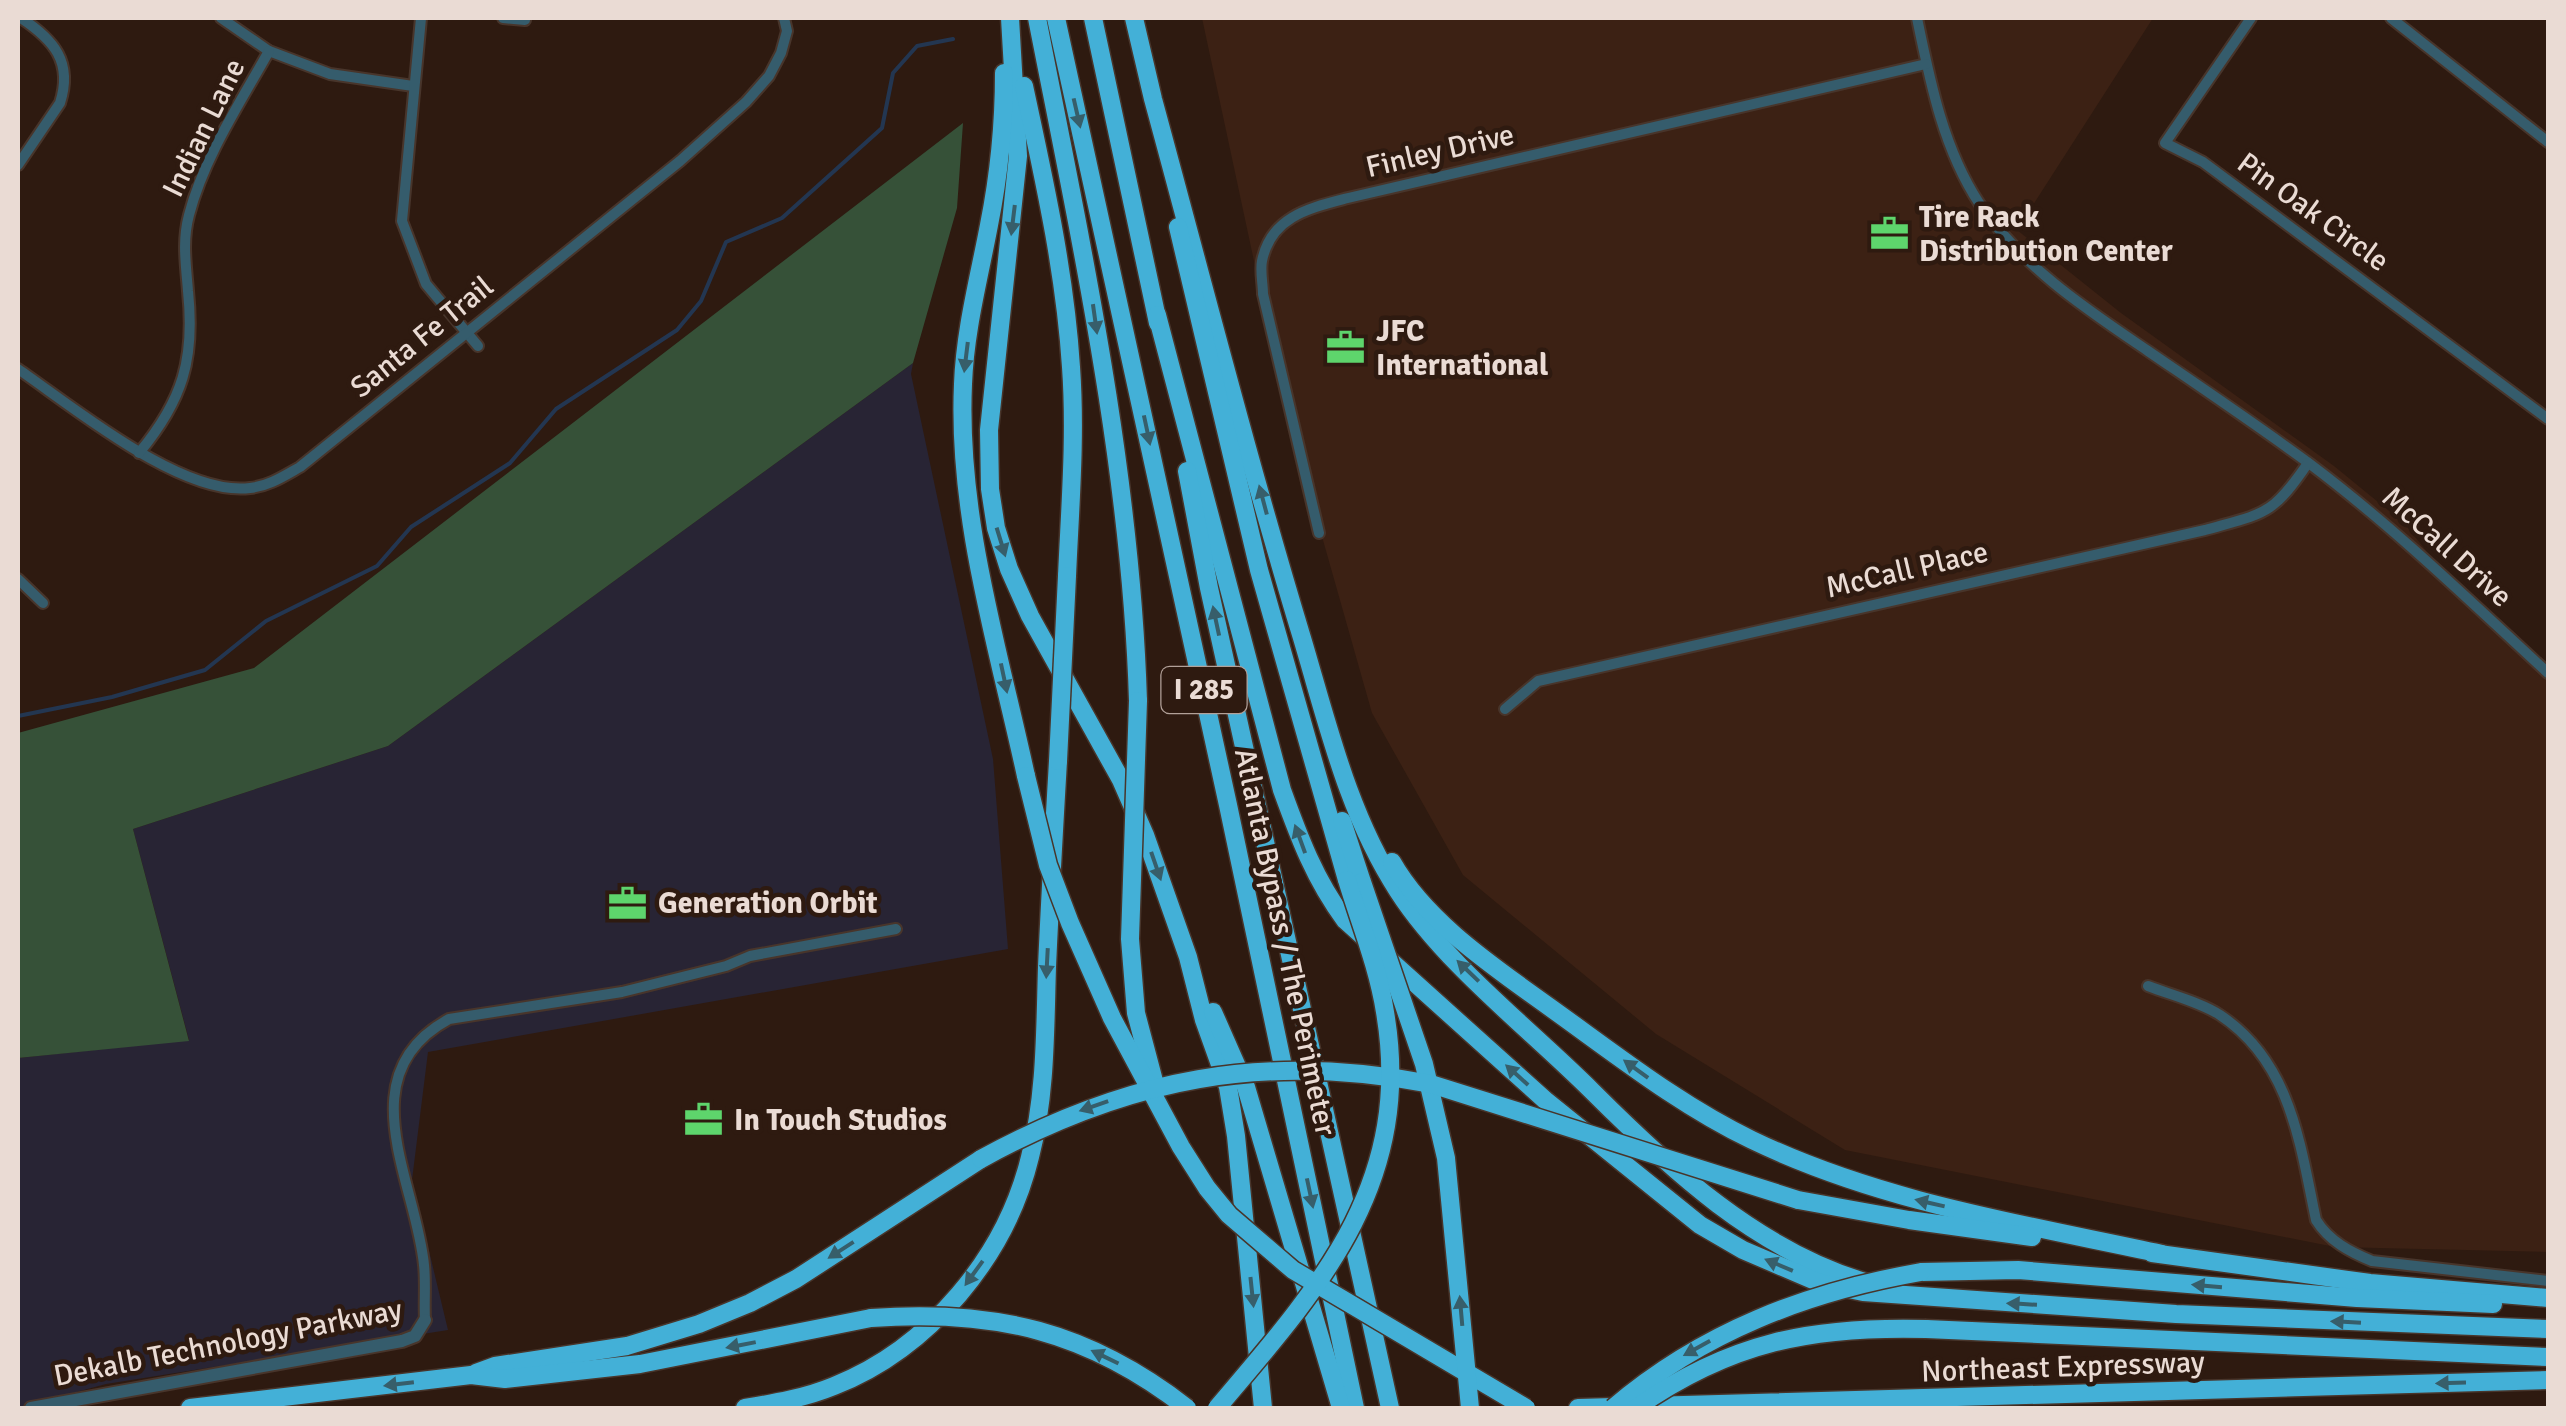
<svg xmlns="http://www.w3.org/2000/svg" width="2566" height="1426" viewBox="0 0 2566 1426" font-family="Signika,sans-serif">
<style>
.commercial{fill:#282434}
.built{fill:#3c2114}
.forest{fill:#365138}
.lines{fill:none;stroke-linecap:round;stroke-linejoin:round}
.stream{stroke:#233651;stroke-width:4}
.minor-casing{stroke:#48352b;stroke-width:14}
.tertiary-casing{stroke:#48352b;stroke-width:16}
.motorway-casing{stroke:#48352b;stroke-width:21}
.minor{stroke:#355c6c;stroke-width:10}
.tertiary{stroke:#355c6c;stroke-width:12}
.motorway{stroke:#43b0d7;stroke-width:18}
.motorway-bridge-casing{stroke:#48352b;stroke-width:21;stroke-linecap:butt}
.motorway-bridge{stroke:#43b0d7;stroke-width:18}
.oneway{fill:#375e6a}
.labels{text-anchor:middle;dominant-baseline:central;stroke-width:9;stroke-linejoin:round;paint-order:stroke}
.shield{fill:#2e1a10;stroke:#b2a199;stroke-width:2.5}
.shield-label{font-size:28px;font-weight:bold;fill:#eadbd4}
.street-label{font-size:30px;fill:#eadbd4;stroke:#2e1a10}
.poi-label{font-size:30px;font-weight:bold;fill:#eadbd4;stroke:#2e1a10;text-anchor:start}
</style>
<rect width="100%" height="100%" fill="#2e1a10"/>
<polygon class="commercial" points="913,363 911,374 993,759 1008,949 428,1052 412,1180 448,1330 106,1384 18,1408 18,1058 189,1040 133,829 388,746"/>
<polygon class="built" points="1202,18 2153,18 2017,230 2121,313 2334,466 2405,524 2449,580 2548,668 2548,1252 2335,1247 1845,1150 1656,1034 1463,875 1372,713 1285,406"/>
<polygon class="forest" points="963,123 957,208 913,363 388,746 133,829 189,1041 18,1058 18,733 254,668"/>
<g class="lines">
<polyline class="stream" points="18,716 112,697 205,670 266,621 377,566 411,527 510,463 556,409 677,330 701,301 726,242 782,218 882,128 893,73 917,46 953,39"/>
<defs>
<g id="minor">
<polyline points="221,18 269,51 330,74 413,86"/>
<polyline points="421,18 402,221 426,284 478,346"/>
<polyline points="503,18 525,20"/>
<path d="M 1917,18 C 1930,81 1943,148 1979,203 C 2022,267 2086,309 2148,351 C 2202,388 2257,425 2310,464 C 2395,528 2470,601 2548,673"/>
<polyline points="2251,18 2165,143 2203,162 2548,419"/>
<polyline points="2391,18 2548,142"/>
<path d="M 18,165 L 60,103 C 73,62 54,40 21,18"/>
<path d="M 18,369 C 72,406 182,497 250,488 C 269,486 284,476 300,467 L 680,161 L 746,102 L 769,76 L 781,53 L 787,31 L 784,18"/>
<path d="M 139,453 C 183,400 195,359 188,291 C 186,265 182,241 189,215 C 204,157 240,103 269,51"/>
<path d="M 1319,533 L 1263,294 C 1263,284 1260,271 1262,261 C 1271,216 1310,208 1348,198 L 1926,64"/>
<polyline points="18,579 43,603"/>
<path d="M 1505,709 L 1538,681 L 2205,530 C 2265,513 2272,516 2308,463"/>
<path d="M 2148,986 C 2171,995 2200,1002 2220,1015 C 2291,1062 2300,1144 2316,1220 C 2329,1241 2350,1252 2372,1261 L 2548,1281"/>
<path d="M 425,1320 C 424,1302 426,1283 424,1265 C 416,1182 347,1074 449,1019 L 622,992 L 726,966 L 750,956 L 896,929"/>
</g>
<polyline id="tertiary" points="31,1408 402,1341 415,1336 425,1320"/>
<g id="motorway">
<polyline points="1010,18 1018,156 989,430 990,489 996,528 1009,569 1030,616 1121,780 1145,835 1188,957 1204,1020 1228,1087 1236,1136 1263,1408"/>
<path d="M 1037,18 C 1081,243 1131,471 1138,701"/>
<polyline points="1056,18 1228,805 1355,1408"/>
<polyline points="1093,18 1158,323"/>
<path d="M 1134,18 L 1153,99 C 1202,279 1248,460 1302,638 C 1328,725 1348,814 1398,891 C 1445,964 1530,1029 1592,1091 C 1670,1169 1758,1251 1868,1283"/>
<path d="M 1004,73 C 1004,124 999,175 989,225 C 979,278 965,330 963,384 C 957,516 998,647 1026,776"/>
<path d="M 1024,86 C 1044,179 1065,272 1071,367 C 1076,437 1070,507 1067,576"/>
<polyline points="1178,227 1259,570 1347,880"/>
<path d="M 1157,315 L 1282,790 C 1299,837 1315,880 1345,920 L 1545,1100 L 1700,1225 L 1743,1250 L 1820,1283 L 1863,1292 L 2176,1314 L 2548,1329"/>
<polyline points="1187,471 1209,588 1390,1408"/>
<polyline points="1342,821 1362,882"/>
<path d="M 1392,862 C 1426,922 1494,967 1548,1006 C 1614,1053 1679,1105 1752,1140 C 1881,1202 2023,1224 2162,1254"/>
<polyline points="1213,1012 1246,1087 1341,1408"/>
<polyline points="1798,1200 1909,1220 2032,1237"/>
<polyline points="2152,1253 2370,1283 2548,1298"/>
<polyline points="1921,1272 2018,1270 2357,1298 2493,1304"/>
<polyline points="1926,1329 2548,1357"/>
<polyline points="476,1373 495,1366 627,1346 699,1324 750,1303 796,1279 981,1159"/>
<polyline points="190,1408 471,1375 505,1379 640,1364 871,1318"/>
<path d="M 745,1408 C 775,1403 805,1398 834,1386 C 930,1348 1006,1256 1030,1157 C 1046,1095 1045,1030 1047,967 C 1050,898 1054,830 1058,761"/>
<polyline points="1578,1408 2548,1380"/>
</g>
</defs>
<use href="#minor" class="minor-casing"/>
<use href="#tertiary" class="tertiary-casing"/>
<use href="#motorway" class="motorway-casing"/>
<use href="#minor" class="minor"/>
<use href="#tertiary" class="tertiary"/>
<use href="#motorway" class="motorway"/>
<defs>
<g id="motorway-bridge">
<polyline points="1138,701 1130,939 1136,1013 1154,1081"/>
<polyline points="1058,761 1067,576"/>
<polyline points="1026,776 1048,865 1070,923 1112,1018 1181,1147 1207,1188 1229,1215 1293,1270 1526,1408"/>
<polyline points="1362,882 1424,1064 1446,1158 1470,1408"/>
<path d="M 981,1159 C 1129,1078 1264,1052 1431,1084 L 1798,1200"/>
<path d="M 871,1318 C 995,1309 1088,1331 1187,1408"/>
<path d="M 1217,1408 C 1320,1287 1414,1183 1385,1012 C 1378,967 1360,923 1347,880"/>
<path d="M 1613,1408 C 1702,1332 1807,1292 1921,1272"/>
<path d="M 1636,1408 C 1730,1342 1812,1326 1926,1329"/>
</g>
</defs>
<use href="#motorway-bridge" class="motorway-bridge-casing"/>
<use href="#motorway-bridge" class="motorway-bridge"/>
</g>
<defs><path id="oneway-solid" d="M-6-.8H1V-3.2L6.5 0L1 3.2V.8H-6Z" transform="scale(2.5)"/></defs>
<g class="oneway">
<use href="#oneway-solid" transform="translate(1077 113) rotate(77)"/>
<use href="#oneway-solid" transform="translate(1013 220) rotate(97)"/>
<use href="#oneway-solid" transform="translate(1095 319) rotate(82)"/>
<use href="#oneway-solid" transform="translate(966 357) rotate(97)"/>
<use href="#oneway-solid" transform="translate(1147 430) rotate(78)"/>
<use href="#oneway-solid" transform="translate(1263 500) rotate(-105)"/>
<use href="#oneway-solid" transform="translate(1001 542) rotate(73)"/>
<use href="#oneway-solid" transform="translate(1216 621) rotate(-102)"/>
<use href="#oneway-solid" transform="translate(1004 678) rotate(78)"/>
<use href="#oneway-solid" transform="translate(1300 839) rotate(-110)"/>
<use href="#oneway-solid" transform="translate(1156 866) rotate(71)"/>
<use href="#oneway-solid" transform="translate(1047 963) rotate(93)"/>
<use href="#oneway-solid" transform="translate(1468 971) rotate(-136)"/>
<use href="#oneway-solid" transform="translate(1636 1069) rotate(-144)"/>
<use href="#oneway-solid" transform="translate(1517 1075) rotate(-138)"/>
<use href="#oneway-solid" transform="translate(1094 1106) rotate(161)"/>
<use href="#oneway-solid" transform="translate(1310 1193) rotate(78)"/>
<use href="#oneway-solid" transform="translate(1930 1203) rotate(-167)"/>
<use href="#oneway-solid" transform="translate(841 1250) rotate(147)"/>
<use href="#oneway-solid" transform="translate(1779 1265) rotate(-157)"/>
<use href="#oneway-solid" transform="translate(974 1273) rotate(126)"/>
<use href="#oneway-solid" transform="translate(2207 1286) rotate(-175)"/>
<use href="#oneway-solid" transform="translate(1252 1292) rotate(84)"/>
<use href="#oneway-solid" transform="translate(2022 1304) rotate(-177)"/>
<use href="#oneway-solid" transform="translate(1461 1311) rotate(-95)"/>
<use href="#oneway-solid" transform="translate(2346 1322) rotate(-177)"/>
<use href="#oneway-solid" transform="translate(741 1345) rotate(169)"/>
<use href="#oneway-solid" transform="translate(1697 1348) rotate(151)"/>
<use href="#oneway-solid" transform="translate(1105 1357) rotate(-154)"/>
<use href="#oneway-solid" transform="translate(2451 1383) rotate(178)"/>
<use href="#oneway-solid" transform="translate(399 1384) rotate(173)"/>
</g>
<defs>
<symbol id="office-bare" viewBox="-9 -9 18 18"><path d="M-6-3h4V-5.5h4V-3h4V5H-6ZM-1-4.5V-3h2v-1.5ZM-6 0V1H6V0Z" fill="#5ed56c" stroke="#2e1a10" stroke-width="2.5" paint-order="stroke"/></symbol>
</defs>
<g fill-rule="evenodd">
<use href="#office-bare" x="1862" y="206" width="55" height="55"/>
<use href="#office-bare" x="1318" y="320" width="55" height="55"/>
<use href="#office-bare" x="600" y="876" width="55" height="55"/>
<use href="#office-bare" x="676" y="1092" width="55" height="55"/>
</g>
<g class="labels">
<rect class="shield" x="1161.5" y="667" width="85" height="46" rx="8"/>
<g class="shield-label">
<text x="1204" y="690">I 285</text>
</g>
<g class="street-label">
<text transform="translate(204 128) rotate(-64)">Indian Lane</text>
<text transform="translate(1440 151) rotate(-13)">Finley Drive</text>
<text transform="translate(2313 212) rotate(36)">Pin Oak Circle</text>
<text transform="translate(422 337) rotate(-39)">Santa Fe Trail</text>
<text transform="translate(2447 547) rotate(42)">McCall Drive</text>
<text transform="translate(1907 570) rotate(-13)">McCall Place</text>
<text transform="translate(1285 942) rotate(78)">Atlanta Bypass / The Perimeter</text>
<text transform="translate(228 1343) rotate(-11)">Dekalb Technology Parkway</text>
<text transform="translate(2063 1367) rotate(-2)">Northeast Expressway</text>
</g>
<g class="poi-label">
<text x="1919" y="217">Tire Rack<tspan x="1919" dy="34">Distribution Center</tspan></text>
<text x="1376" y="331">JFC<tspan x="1376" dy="34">International</tspan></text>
<text x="658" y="903">Generation Orbit</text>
<text x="734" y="1120">In Touch Studios</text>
</g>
</g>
<rect width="2566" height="1426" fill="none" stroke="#eadbd4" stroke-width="40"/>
</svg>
